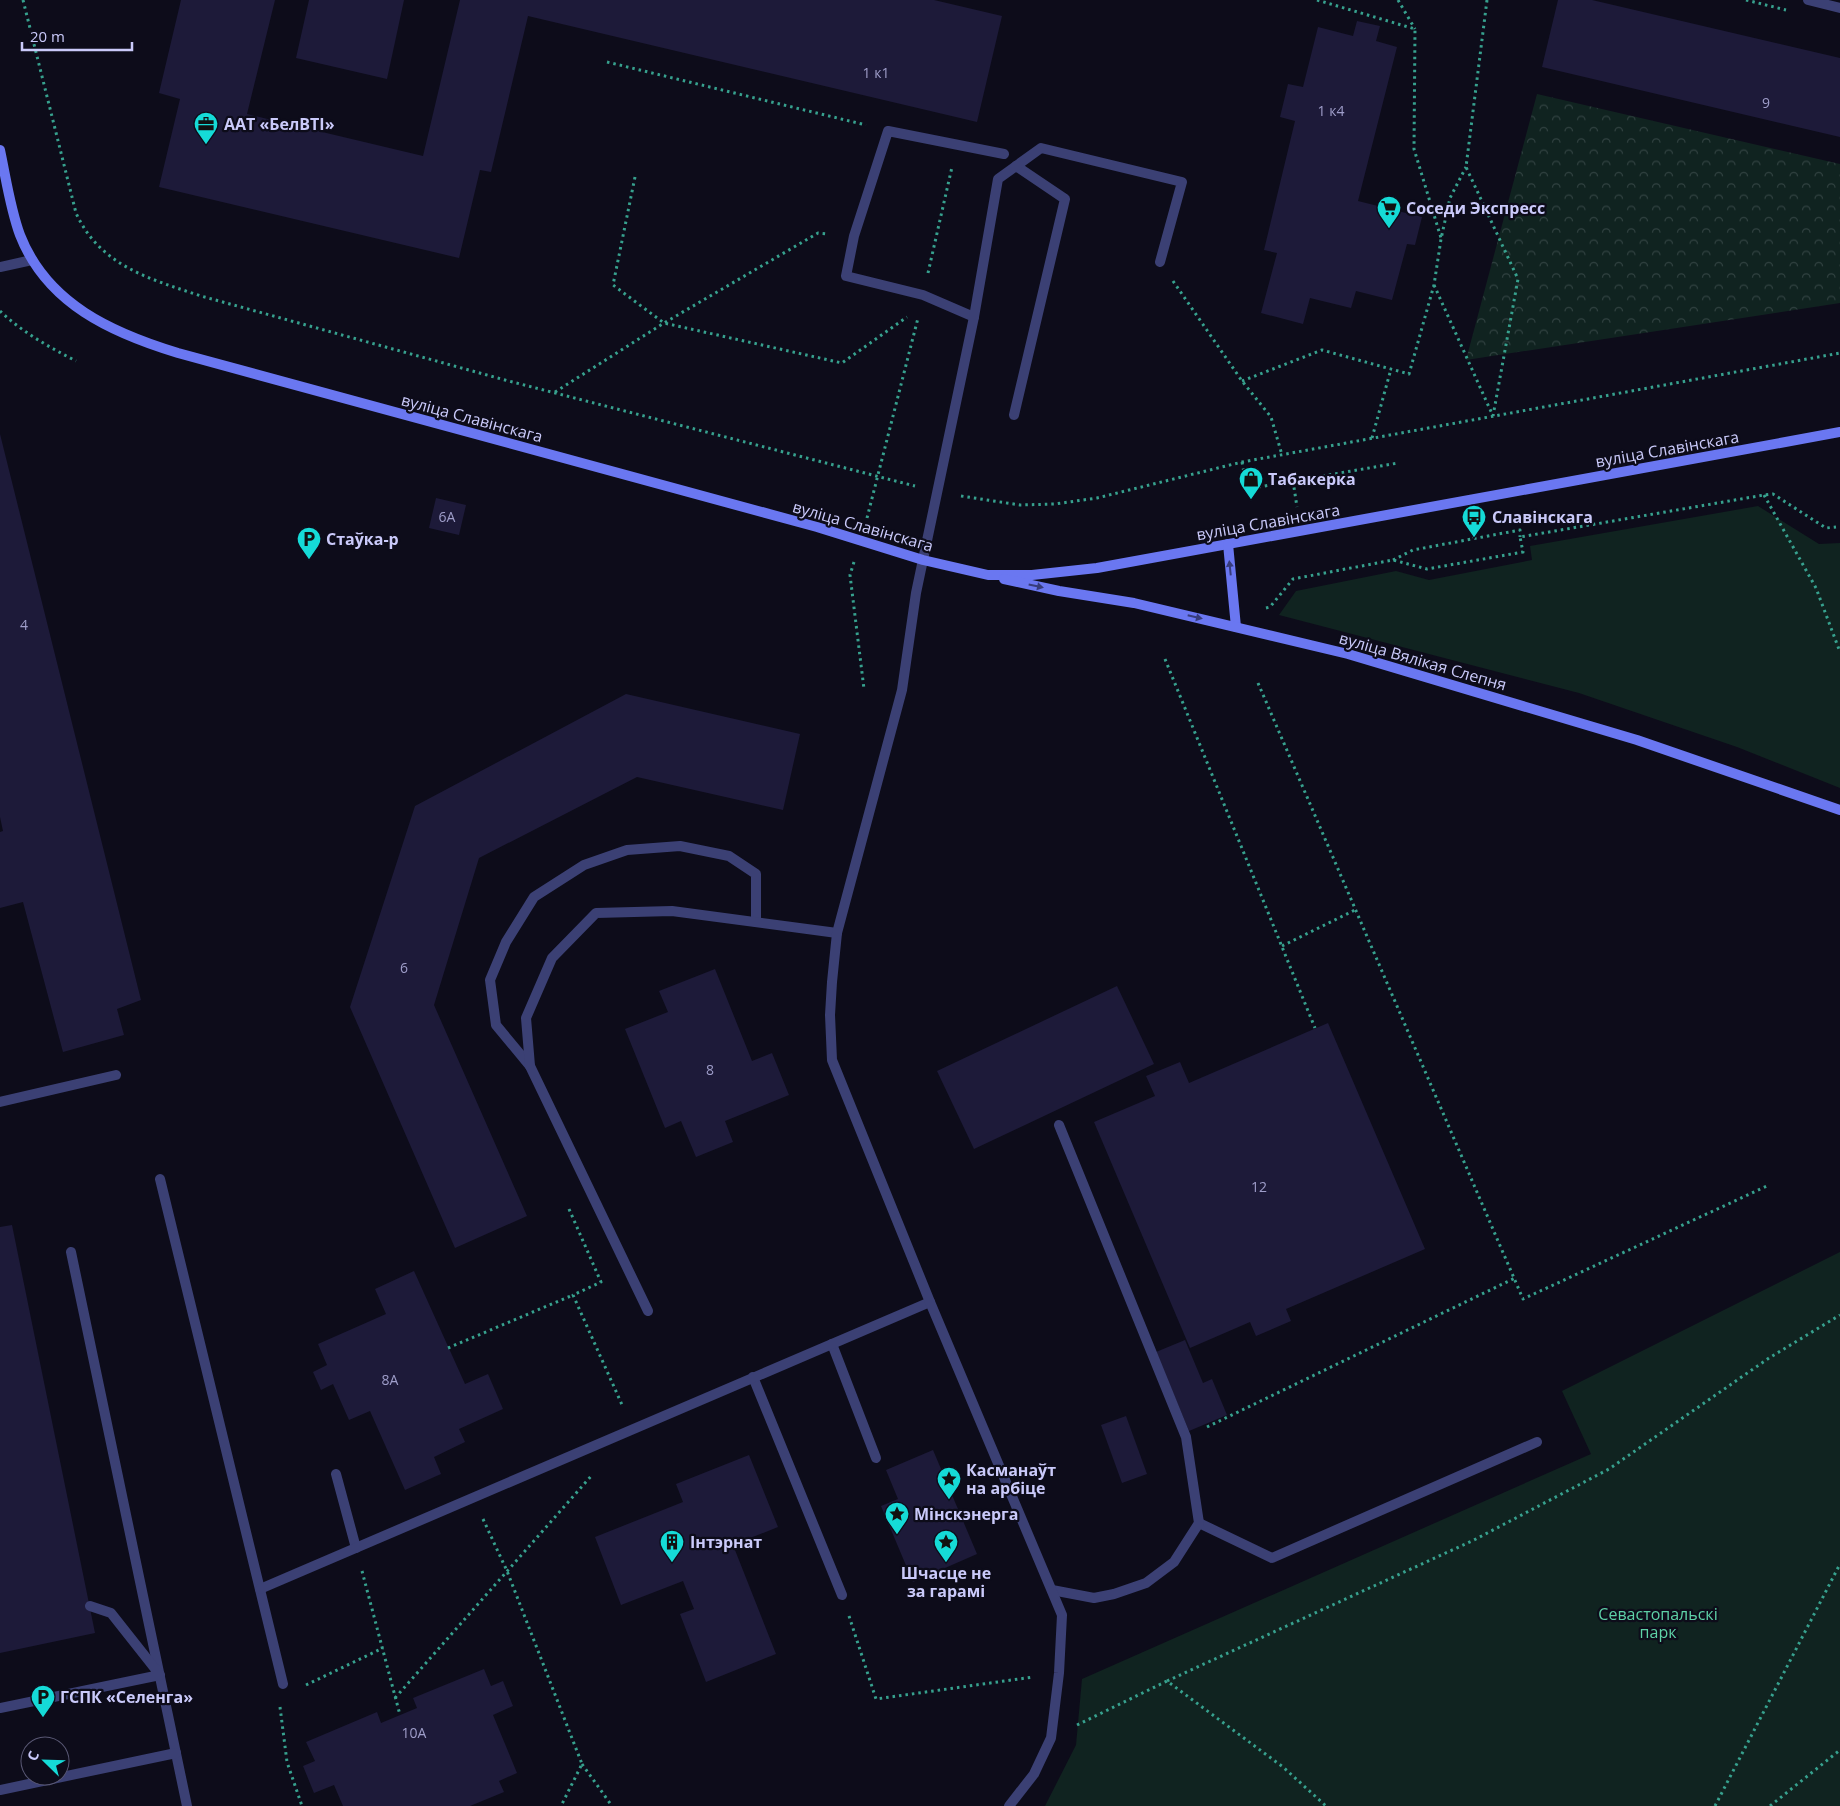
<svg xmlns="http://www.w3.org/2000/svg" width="1840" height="1806" viewBox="0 0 1840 1806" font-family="'Open Sans',sans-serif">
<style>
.green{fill:#102320}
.forest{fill:url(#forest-crowns)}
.building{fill:#1d1a39}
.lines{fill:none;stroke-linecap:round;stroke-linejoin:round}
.path{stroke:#37a18e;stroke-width:3;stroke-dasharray:2.5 4;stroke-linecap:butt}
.lane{stroke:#3b4074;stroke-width:10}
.secondary{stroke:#6a77f1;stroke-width:10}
.oneway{fill:#373c7b}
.labels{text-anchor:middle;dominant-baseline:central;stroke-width:4.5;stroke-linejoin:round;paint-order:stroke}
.number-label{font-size:14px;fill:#9f9eca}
.poi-label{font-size:16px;font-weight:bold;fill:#cacafa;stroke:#0d0c1a;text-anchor:start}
.street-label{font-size:16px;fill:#cacafa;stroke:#0d0c1a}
.park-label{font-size:16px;fill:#5ed1a7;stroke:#0d0c1a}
</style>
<defs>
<pattern id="forest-crowns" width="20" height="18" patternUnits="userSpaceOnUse" patternTransform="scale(1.25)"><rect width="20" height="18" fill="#102320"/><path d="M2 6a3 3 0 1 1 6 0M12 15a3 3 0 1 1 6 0" fill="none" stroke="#314241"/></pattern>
</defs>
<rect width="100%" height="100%" fill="#0d0c1a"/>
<g class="green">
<polygon points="1758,506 1819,544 1840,543 1840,788 1737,747 1579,693 1279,615 1296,591 1396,571 1429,580 1532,560 1530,546"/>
<polygon points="1840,1252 1840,1806 1045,1806 1076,1745 1082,1679 1591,1454 1562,1391"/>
</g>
<polygon class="forest" points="1537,94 1840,164 1840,303 1466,360"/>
<g class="building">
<polygon points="181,0 275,0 247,114 423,156 460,0 934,0 1002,16 977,122 528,16 491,172 480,170 459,258 159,187 180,99 159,93"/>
<polygon points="309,0 404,0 387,79 296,58"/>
<polygon points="1558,0 1592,0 1840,58 1840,137 1542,67"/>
<polygon points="1357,21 1380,26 1376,41 1397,47 1358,201 1422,217 1415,245 1407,244 1392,300 1356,291 1351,308 1310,298 1303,324 1261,313 1277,253 1264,250 1295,121 1280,117 1288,84 1303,87 1318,27 1353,36"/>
<polygon points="0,434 141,1000 117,1009 124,1035 63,1052 23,902 0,908 0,832 3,831 0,817"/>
<polygon points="436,498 466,505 459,535 429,528"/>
<polygon points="626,694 800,734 783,810 637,777 479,858 434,1005 527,1216 455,1248 350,1007 415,806"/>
<polygon points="715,969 752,1061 772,1053 789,1095 725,1121 733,1142 696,1157 681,1121 665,1128 625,1029 668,1012 659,991"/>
<polygon points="1117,986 1154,1064 974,1149 937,1071"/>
<polygon points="1328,1023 1425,1249 1286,1309 1291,1321 1256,1336 1250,1322 1190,1348 1094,1122 1155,1096 1146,1076 1180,1062 1189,1083"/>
<polygon points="12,1225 95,1633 0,1653 0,1227"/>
<polygon points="414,1271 465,1384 488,1374 503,1409 459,1429 465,1442 434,1457 441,1474 405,1490 370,1411 349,1420 333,1384 321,1390 313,1372 327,1365 318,1344 386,1314 375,1289"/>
<polygon points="1185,1340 1203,1383 1212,1379 1227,1415 1189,1431 1156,1352"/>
<polygon points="1126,1416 1147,1474 1122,1483 1101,1425"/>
<polygon points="933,1450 977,1554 913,1582 881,1506 898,1499 886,1470"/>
<polygon points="749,1455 778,1527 733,1545 776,1654 706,1682 680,1614 694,1609 683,1581 621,1605 595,1537 683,1502 676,1484"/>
<polygon points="484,1669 491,1686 503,1681 513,1706 493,1715 517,1773 499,1781 504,1792 470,1806 343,1806 334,1785 314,1793 303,1766 315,1761 306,1742 377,1712 381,1723 417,1708 413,1698"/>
</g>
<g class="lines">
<g class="path">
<path d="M 23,0 L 76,213 C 100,266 150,279 201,296 L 505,380 L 915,486"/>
<polyline points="1317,0 1415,29 1414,149 1441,238"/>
<polyline points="1398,0 1415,29"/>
<polyline points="1487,0 1466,167 1518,279 1493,416"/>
<polyline points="1746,0 1786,10"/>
<polyline points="607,62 866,125"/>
<polyline points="635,177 613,285 664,323 842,363 907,317"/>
<polyline points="928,273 952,167"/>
<polyline points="1173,281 1242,381 1271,417 1282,455"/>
<polyline points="1434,285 1493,416"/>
<path d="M 0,311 C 22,332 49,347 76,361"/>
<polyline points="1242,381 1322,350 1409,374 1434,285 1441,239 1450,198 1466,167"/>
<polyline points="555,392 664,323 818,233 829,234"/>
<polyline points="1372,438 1391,369"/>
<polyline points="1242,462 1247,489 1398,463"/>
<polyline points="1293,481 1297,507"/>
<polyline points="1764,495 1816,588 1840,652"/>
<polyline points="961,496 1020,505 1055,504 1097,498 1242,462 1840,353"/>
<polyline points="867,518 918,318"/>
<polyline points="1472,524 1474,538"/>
<polyline points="1393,560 1413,550 1520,530 1520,537"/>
<polyline points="854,562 850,575 864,689"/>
<polyline points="1266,608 1270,607 1293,579 1393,560 1427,569 1523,552 1520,537 1764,495 1773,494 1826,528 1836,527"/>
<polyline points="1165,659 1315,1028"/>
<polyline points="1258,683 1523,1299 1767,1186"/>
<polyline points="1282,946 1355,910"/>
<polyline points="569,1209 601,1282 573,1295 623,1407"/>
<polyline points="448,1348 573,1295"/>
<polyline points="1207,1427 1515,1278"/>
<polyline points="483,1519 507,1571 582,1764 561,1806"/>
<polyline points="362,1571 400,1715"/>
<polyline points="849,1616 876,1699 1033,1677"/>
<polyline points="1167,1681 1474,1540 1609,1469 1769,1358 1840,1315"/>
<polyline points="306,1685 383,1648"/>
<polyline points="395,1698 593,1474"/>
<polyline points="280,1707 287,1762 302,1806"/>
<polyline points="1077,1725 1167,1681 1283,1767 1326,1806"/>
<polyline points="582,1764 612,1806"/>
<polyline points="1715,1806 1840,1564"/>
<polyline points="1770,1806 1840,1750"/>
</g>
<g class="lane">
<polyline points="1808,0 1840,8"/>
<polyline points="0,267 32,260"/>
<polyline points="974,317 923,295 846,276 854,236 888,131 1004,154"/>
<polyline points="1014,415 1065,199 1016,166"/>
<polyline points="530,1066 496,1025 490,980 506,942 534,897 584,865 627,850 680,846 729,856 756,874 756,922"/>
<polyline points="0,1102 116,1075"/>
<polyline points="160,1179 283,1684"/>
<polyline points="71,1252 187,1806"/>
<polyline points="648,1311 530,1066 526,1018 552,958 596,913 672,911 837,933"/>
<polyline points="832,1344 876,1458"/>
<polyline points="753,1377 842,1595"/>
<polyline points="336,1474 356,1548"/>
<polyline points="1199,1523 1272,1558 1537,1442"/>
<polyline points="260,1589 930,1302"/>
<polyline points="1052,1590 1094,1598 1114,1594 1146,1583 1174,1562 1199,1523 1186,1437 1059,1125"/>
<polyline points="0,1708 160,1675 111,1613 90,1606"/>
<polyline points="0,1790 176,1753"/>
<polyline points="1009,1806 1034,1774 1051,1738 1059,1673 1062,1615 930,1302 832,1060 830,1015 832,982 837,933 902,690 916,593 974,317 998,179 1041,148 1182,182 1160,262"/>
</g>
<g class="secondary">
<path d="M 0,150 C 6,178 10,208 20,235 C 47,304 112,333 178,353 L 817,527 L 923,560 L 988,575 L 1032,575 L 1097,568 L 1840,432"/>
<polyline points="1228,544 1236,627"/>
<polyline points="1004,579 1059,591 1134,603 1348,654 1637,740 1840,810"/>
</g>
</g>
<defs><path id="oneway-solid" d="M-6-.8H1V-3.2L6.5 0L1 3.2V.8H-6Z" transform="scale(1.25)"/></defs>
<g class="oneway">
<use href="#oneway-solid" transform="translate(1230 568) rotate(-96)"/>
<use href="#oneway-solid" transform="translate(1036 586) rotate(12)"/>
<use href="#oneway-solid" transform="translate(1195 617) rotate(13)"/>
</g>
<defs>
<symbol id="office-pin" viewBox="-11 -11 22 30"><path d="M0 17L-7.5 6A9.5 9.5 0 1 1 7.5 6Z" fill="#15dbd7" stroke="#0d0c1a"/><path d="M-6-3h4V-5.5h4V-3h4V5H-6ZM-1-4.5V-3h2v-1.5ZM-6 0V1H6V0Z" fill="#111"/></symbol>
<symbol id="supermarket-pin" viewBox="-11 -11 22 30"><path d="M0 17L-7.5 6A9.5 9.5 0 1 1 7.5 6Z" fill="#15dbd7" stroke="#0d0c1a"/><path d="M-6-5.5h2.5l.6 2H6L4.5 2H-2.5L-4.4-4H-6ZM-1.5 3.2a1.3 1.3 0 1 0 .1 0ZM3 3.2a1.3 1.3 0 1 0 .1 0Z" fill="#111"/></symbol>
<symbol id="shop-pin" viewBox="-11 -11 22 30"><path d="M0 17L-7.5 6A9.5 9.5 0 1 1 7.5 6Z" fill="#15dbd7" stroke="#0d0c1a"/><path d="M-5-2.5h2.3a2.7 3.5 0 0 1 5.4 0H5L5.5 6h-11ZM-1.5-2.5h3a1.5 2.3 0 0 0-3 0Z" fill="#111"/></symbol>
<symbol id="bus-pin" viewBox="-11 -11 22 30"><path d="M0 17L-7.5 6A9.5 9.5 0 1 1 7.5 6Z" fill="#15dbd7" stroke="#0d0c1a"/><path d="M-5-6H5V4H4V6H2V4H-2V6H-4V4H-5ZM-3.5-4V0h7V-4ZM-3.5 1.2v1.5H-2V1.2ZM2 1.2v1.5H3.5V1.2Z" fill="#111"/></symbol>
<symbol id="parking-pin" viewBox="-11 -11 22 30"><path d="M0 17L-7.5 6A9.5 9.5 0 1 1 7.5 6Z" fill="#15dbd7" stroke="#0d0c1a"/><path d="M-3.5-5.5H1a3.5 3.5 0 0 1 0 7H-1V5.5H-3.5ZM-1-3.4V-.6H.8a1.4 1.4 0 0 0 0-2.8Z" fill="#111"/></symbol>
<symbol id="sight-pin" viewBox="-11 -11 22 30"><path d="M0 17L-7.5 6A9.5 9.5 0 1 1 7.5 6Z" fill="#15dbd7" stroke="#0d0c1a"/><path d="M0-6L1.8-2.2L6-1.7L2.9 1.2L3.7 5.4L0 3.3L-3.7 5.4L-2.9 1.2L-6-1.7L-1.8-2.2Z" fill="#111"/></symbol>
<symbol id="building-pin" viewBox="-11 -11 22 30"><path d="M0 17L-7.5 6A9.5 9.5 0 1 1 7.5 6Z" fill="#15dbd7" stroke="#0d0c1a"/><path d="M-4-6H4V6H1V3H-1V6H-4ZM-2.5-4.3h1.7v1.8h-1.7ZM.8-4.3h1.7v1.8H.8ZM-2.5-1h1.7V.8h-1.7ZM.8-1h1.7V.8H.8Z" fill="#111"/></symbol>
</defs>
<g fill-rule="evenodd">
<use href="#office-pin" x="192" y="110" width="28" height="38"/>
<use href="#supermarket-pin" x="1375" y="194" width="28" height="38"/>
<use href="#shop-pin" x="1237" y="465" width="28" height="38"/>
<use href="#bus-pin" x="1460" y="503" width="28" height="38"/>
<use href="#parking-pin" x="295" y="525" width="28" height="38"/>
<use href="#sight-pin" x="935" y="1465" width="28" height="38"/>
<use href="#sight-pin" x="883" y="1500" width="28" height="38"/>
<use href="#building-pin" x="658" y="1528" width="28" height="38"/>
<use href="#sight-pin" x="932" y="1528" width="28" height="38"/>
<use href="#parking-pin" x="29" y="1683" width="28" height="38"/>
</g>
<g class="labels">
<g class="number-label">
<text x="876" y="72">1 к1</text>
<text x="1766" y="102">9</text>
<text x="1331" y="110">1 к4</text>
<text x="447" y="516">6А</text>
<text x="24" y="624">4</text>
<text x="404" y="967">6</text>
<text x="710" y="1069">8</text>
<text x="1259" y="1186">12</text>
<text x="390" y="1379">8А</text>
<text x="414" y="1732">10А</text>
</g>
<g class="poi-label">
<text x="224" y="124">ААТ «БелВТІ»</text>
<text x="1406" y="208">Соседи Экспресс</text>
<text x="1268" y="479">Табакерка</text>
<text x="1492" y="517">Славінскага</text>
<text x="326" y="539">Стаўка-р</text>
<text x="966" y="1470">Касманаўт<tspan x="966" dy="18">на арбіце</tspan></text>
<text x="914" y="1514">Мінскэнерга</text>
<text x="690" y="1542">Інтэрнат</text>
<text x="946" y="1573" text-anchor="middle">Шчасце не<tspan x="946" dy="18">за гарамі</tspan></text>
<text x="60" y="1697">ГСПК «Селенга»</text>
</g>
<g class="street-label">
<text transform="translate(472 418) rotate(15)">вуліца Славінскага</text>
<text transform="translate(1667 449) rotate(-10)">вуліца Славінскага</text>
<text transform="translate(1268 522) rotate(-10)">вуліца Славінскага</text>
<text transform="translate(863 526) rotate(16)">вуліца Славінскага</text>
<text transform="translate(1423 661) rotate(16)">вуліца Вялікая Слепня</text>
</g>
<g class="park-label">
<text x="1658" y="1614">Севастопальскі<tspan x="1658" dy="18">парк</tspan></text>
</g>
</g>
<g transform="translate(45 1761) rotate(293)"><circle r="24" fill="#0d0c1a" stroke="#595874"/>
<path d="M0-4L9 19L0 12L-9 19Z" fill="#15dbd7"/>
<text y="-8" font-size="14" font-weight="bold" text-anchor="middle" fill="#cacafa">С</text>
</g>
<path d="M22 42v8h110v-8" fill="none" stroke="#cacafa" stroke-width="2.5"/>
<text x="30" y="42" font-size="15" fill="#cacafa" stroke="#0d0c1a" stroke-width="4" paint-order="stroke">20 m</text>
</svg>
